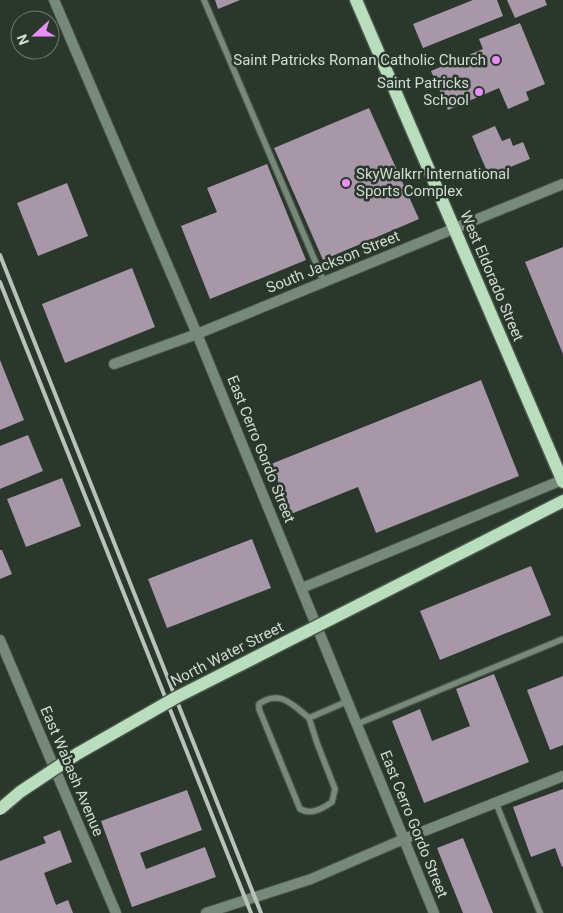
<svg xmlns="http://www.w3.org/2000/svg" width="563" height="913" viewBox="0 0 563 913" font-family="Roboto,sans-serif">
<style>
.building{fill:#a797a9}
.lines{fill:none;stroke-linecap:round;stroke-linejoin:round}
.service-casing{stroke:#475549;stroke-width:8}
.minor-casing{stroke:#475549;stroke-width:12}
.primary-casing{stroke:#475549;stroke-width:15}
.service{stroke:#778979;stroke-width:5.5}
.minor{stroke:#778979;stroke-width:10}
.primary{stroke:#b9debd;stroke-width:12}
.rail{stroke:#b9c2ba;stroke-width:4}
.primary-bridge-casing{stroke:#475549;stroke-width:15;stroke-linecap:butt}
.primary-bridge{stroke:#b9debd;stroke-width:12}
.poi-dot{fill:#ec8cfb;stroke:#29382b;stroke-width:2}
.labels{text-anchor:middle;dominant-baseline:central;stroke-width:5;stroke-linejoin:round;paint-order:stroke}
.poi-label{font-size:15px;fill:#d2dbd3;stroke:#29382b;text-anchor:end}
.street-label{font-size:15px;fill:#d2dbd3;stroke:#29382b}
</style>
<rect width="100%" height="100%" fill="#29382b"/>
<g class="building">
<polygon points="215,0 240,0 218,9"/>
<polygon points="473,0 497,0 503,16 423,48 413,24"/>
<polygon points="507,0 545,0 547,5 515,18"/>
<polygon points="520,23 545,84 526,92 529,100 508,109 499,88 448,110 431,71 483,49 479,39"/>
<polygon points="369,108 419,219 323,260 274,148"/>
<polygon points="495,126 502,141 510,138 513,146 523,142 530,159 489,176 472,136"/>
<polygon points="267,164 306,260 210,299 181,226 217,212 207,188"/>
<polygon points="67,183 88,236 38,256 17,203"/>
<polygon points="563,247 563,354 525,262"/>
<polygon points="132,268 155,327 65,363 42,304"/>
<polygon points="0,360 24,420 0,430"/>
<polygon points="481,380 519,476 376,533 358,487 291,514 271,464"/>
<polygon points="28,435 43,471 0,489 0,446"/>
<polygon points="62,478 81,526 26,547 7,499"/>
<polygon points="252,539 271,588 167,628 148,579"/>
<polygon points="0,550 2,550 12,574 0,579"/>
<polygon points="531,566 551,615 440,660 420,611"/>
<polygon points="494,674 529,762 424,803 392,721 420,709 432,741 470,726 456,689"/>
<polygon points="563,676 563,745 550,750 527,690"/>
<polygon points="563,789 563,866 562,867 555,848 531,857 513,807"/>
<polygon points="187,790 202,830 140,853 146,869 205,847 216,877 132,907 101,821"/>
<polygon points="60,830 72,862 44,873 56,905 68,900 73,913 0,913 0,861 46,843 43,837"/>
<polygon points="463,838 493,913 463,913 437,848"/>
</g>
<g class="lines">
<defs>
<g id="service">
<polyline points="204,0 324,282"/>
<path d="M 309,718 C 293,705 280,689 259,704 L 259,709 L 300,809 C 311,815 322,809 332,802 L 335,789 L 317,743 L 309,718 L 348,701"/>
<polyline points="357,724 563,639"/>
<polyline points="496,803 540,913"/>
</g>
<g id="minor">
<polyline points="54,0 197,334 434,913"/>
<polyline points="114,364 197,334 563,184"/>
<polyline points="302,588 562,480"/>
<polyline points="0,640 116,913"/>
<polyline points="206,913 311,879 404,839 563,776"/>
</g>
<g id="primary">
<polyline points="356,0 563,482"/>
<polyline points="479,544 563,501"/>
</g>
</defs>
<use href="#service" class="service-casing"/>
<use href="#minor" class="minor-casing"/>
<use href="#primary" class="primary-casing"/>
<use href="#service" class="service"/>
<use href="#minor" class="minor"/>
<use href="#primary" class="primary"/>
<g class="rail">
<polyline points="0,255 261,913"/>
<polyline points="0,282 251,913"/>
</g>
<defs>
<polyline id="primary-bridge" points="0,809 20,792 77,754 177,697 479,544"/>
</defs>
<use href="#primary-bridge" class="primary-bridge-casing"/>
<use href="#primary-bridge" class="primary-bridge"/>
</g>
<g class="poi-dot">
<circle cx="496" cy="60" r="5"/>
<circle cx="479" cy="92" r="5"/>
<circle cx="346" cy="183" r="5"/>
</g>
<g class="labels">
<g class="poi-label">
<text x="486" y="60">Saint Patricks Roman Catholic Church</text>
<text x="469" y="83">Saint Patricks<tspan x="469" dy="17">School</tspan></text>
<text x="356" y="174" text-anchor="start">SkyWalkrr International<tspan x="356" dy="17">Sports Complex</tspan></text>
</g>
<g class="street-label">
<text transform="translate(333 262) rotate(-22)">South Jackson Street</text>
<text transform="translate(492 276) rotate(67)">West Eldorado Street</text>
<text transform="translate(261 449) rotate(68)">East Cerro Gordo Street</text>
<text transform="translate(227 654) rotate(-27)">North Water Street</text>
<text transform="translate(72 771) rotate(67)">East Wabash Avenue</text>
<text transform="translate(414 824) rotate(68)">East Cerro Gordo Street</text>
</g>
</g>
<g transform="translate(35 35) rotate(249)"><circle r="24" fill="#29382b" stroke="#6d796e"/>
<path d="M0-4L9 19L0 12L-9 19Z" fill="#ec8cfb"/>
<text y="-8" font-size="14" font-weight="bold" text-anchor="middle" fill="#d2dbd3">N</text>
</g>
</svg>
